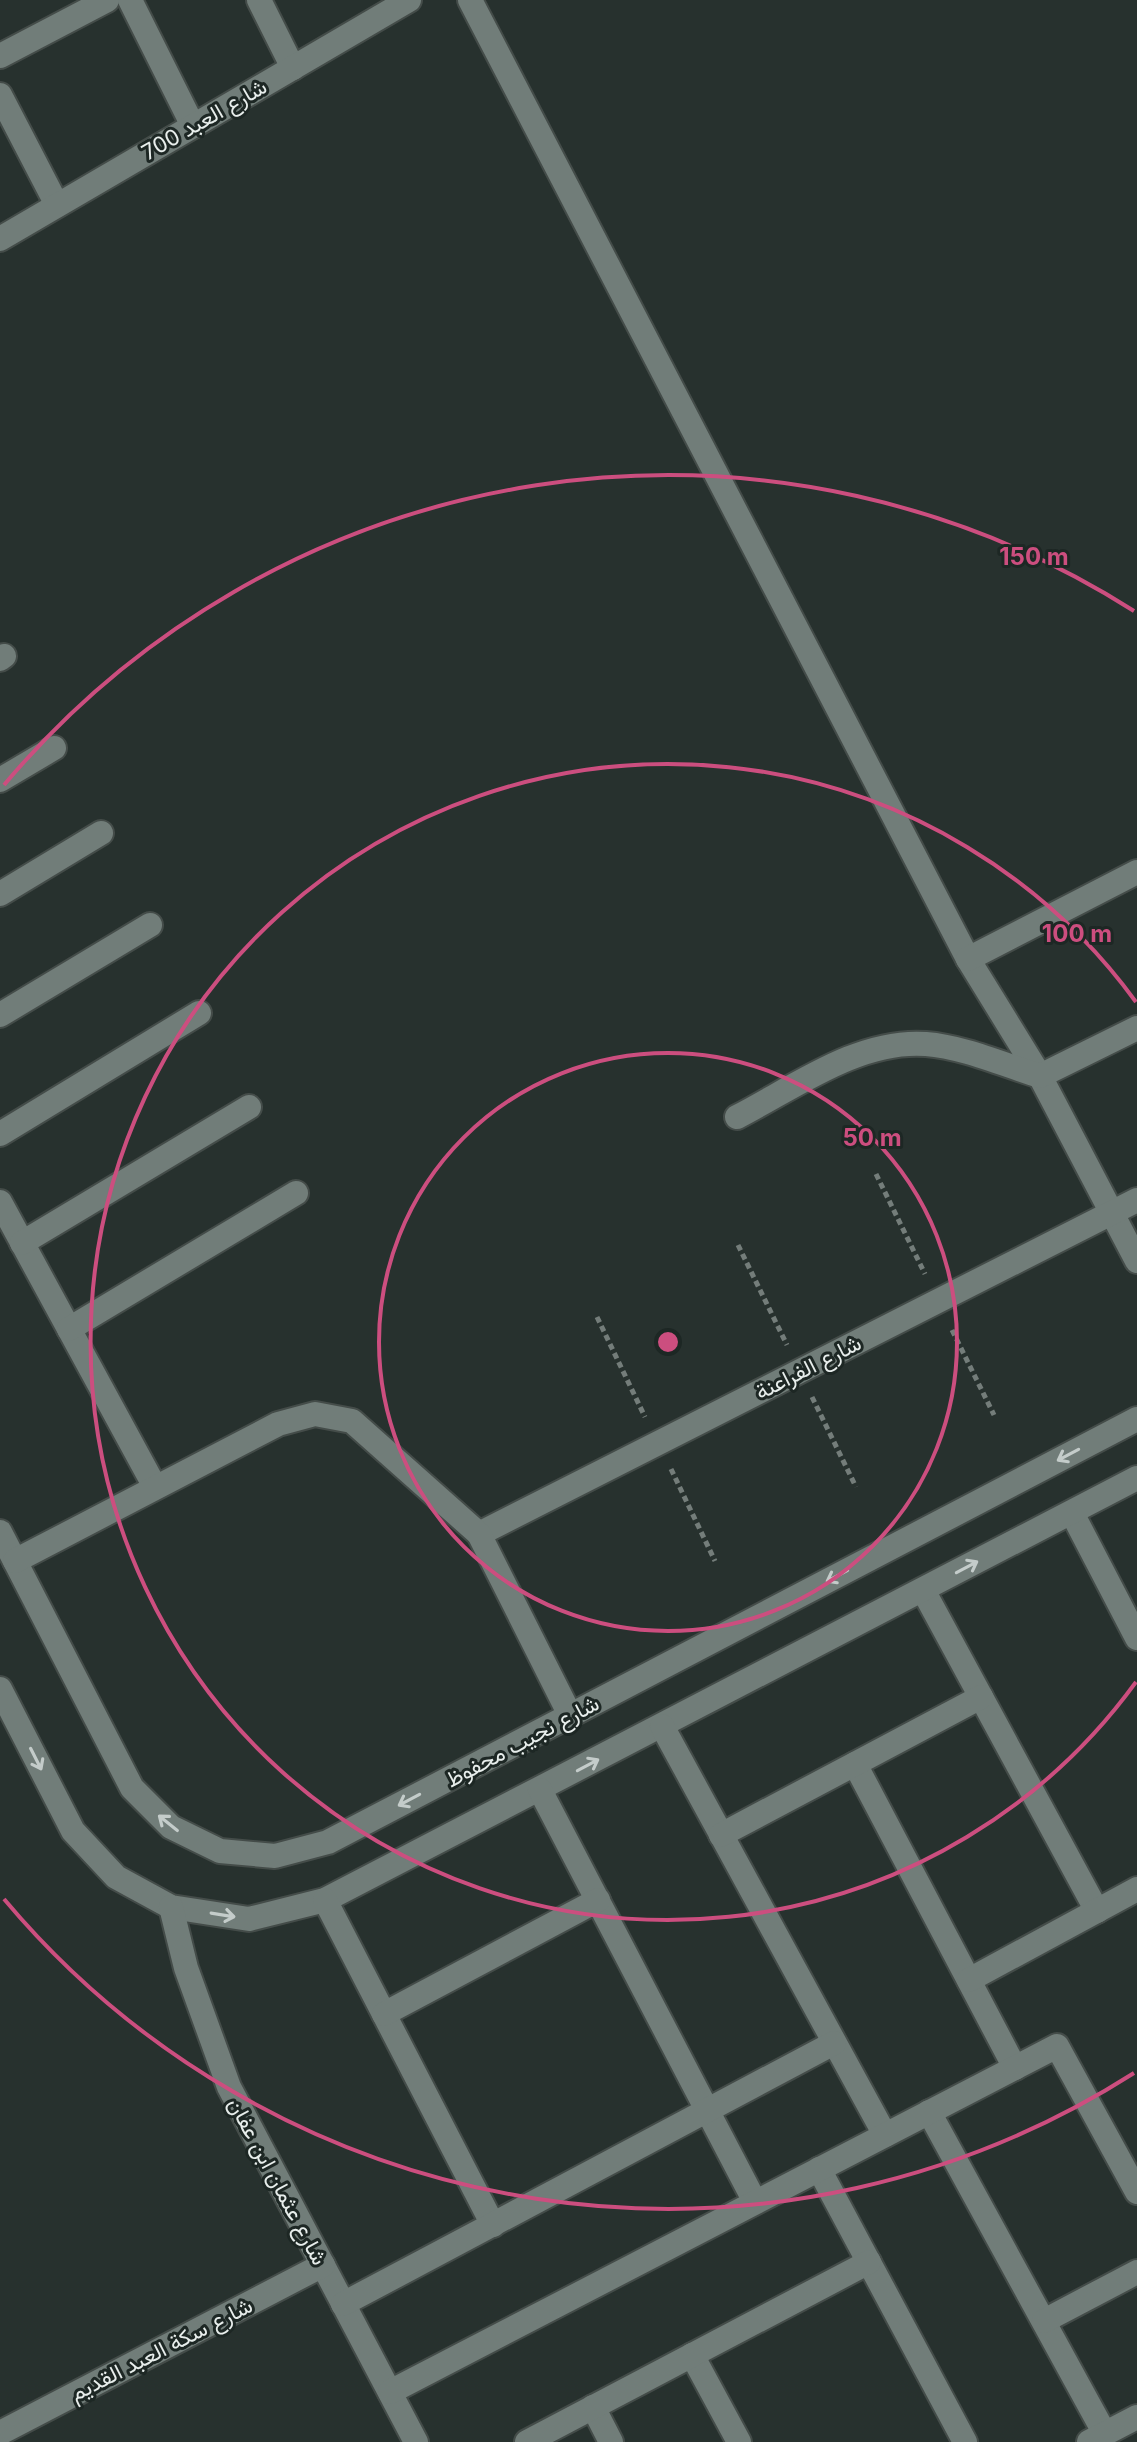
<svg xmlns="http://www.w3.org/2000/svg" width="1137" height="2442" viewBox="0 0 1137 2442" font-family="Inter,Vazirmatn,sans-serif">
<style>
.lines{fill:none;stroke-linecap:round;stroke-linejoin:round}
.minor-casing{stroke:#444c49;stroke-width:28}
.path{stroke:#747d7a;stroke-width:5;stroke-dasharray:6 4;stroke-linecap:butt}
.minor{stroke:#717d79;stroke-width:24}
.oneway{stroke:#c4ccca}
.ring{fill:none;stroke:#cc4e7f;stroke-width:4}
.labels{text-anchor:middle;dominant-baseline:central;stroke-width:6;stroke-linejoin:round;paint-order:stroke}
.street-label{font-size:22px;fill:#e8eeec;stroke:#1d2724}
.centre{fill:#cc4e7f;stroke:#1d2724;stroke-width:4}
.ring-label{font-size:24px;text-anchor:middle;font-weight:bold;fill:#cc4e7f;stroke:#1d2724;stroke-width:6;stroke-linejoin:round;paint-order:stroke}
</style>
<rect width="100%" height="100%" fill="#27312e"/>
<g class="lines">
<defs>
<g id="minor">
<polyline points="130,0 193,126"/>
<polyline points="259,0 293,68"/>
<polyline points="470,0 968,959 1040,1076 1137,1261"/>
<polyline points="0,56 107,0"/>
<polyline points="0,95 57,205"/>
<polyline points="0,239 409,0"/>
<polyline points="0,659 4,656"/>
<polyline points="0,780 54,748"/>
<polyline points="0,894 101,833"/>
<polyline points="968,959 1137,872"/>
<polyline points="0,1015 150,925"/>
<path d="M 737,1117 C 795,1087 859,1039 926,1044 C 964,1047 1004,1065 1040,1076 L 1137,1028"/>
<polyline points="0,1134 199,1013"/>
<polyline points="0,1202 155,1487"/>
<polyline points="22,1243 249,1107"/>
<polyline points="69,1329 296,1193"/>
<polyline points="1072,1513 1137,1638"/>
<polyline points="0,1532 132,1788 171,1827 220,1851 275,1856 328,1842 1137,1419"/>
<polyline points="479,1534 1137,1200"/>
<polyline points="15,1561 278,1424 315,1414 352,1421 479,1534 570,1715"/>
<polyline points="923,1590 1097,1911"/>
<polyline points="0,1689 73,1831 116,1877 171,1907 249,1919 325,1900 1137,1478"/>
<polyline points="662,1726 885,2135"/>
<polyline points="855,1764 1015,2068"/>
<polyline points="540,1790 755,2202"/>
<polyline points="721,1835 981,1697"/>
<polyline points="325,1900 493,2225"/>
<polyline points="171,1907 186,1968 229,2087 416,2442"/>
<polyline points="969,1980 1137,1889"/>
<polyline points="384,2014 598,1900"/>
<polyline points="929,2112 1105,2434"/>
<polyline points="819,2169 965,2442"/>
<polyline points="343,2304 834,2043"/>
<polyline points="1044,2321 1137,2272"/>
<polyline points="692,2355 739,2442"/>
<polyline points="390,2392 1057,2046 1137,2192"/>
<polyline points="593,2407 611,2442"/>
<polyline points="0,2433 323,2265"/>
<polyline points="527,2442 869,2262"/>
<polyline points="1089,2442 1137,2417"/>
</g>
</defs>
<use href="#minor" class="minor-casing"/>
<g class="path">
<polyline points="876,1174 925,1274"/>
<polyline points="738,1245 787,1345"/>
<polyline points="597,1317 645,1417"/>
<polyline points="952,1330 994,1415"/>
<polyline points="812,1397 856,1487"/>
<polyline points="671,1469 715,1561"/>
</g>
<use href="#minor" class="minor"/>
</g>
<defs><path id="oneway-shaft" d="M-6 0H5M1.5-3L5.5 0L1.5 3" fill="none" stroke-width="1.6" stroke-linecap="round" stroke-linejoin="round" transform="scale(2)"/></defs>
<g class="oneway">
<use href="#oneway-shaft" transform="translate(1068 1455) rotate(152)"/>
<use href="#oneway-shaft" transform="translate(967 1567) rotate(-28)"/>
<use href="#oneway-shaft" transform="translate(837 1576) rotate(152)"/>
<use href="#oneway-shaft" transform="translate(36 1759) rotate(63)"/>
<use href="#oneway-shaft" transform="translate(588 1765) rotate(-28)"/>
<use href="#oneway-shaft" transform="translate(409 1800) rotate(152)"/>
<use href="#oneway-shaft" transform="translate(168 1823) rotate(-141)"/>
<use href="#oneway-shaft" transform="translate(223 1915) rotate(9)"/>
</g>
<g class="ring">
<circle cx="668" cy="1342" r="289"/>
<path d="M1136 1682A578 578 0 1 1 1136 1002"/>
<path d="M1134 2073A867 867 0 0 1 4 1899M4 785A867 867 0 0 1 1134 611"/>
</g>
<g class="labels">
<g class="street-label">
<text transform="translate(204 119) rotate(-30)">شارع العبد 700</text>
<text transform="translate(808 1367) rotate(-27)">شارع الفراعنة</text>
<text transform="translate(522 1741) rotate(-28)">شارع نجيب محفوظ</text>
<text transform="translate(278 2181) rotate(62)">شارع عثمان ابن عفان</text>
<text transform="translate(161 2349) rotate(-27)">شارع سكة العبد القديم</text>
</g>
</g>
<circle cx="668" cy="1342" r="12" class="centre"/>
<g class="ring-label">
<text x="1034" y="565">150 m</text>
<text x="1077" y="942">100 m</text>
<text x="872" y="1146">50 m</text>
</g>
</svg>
